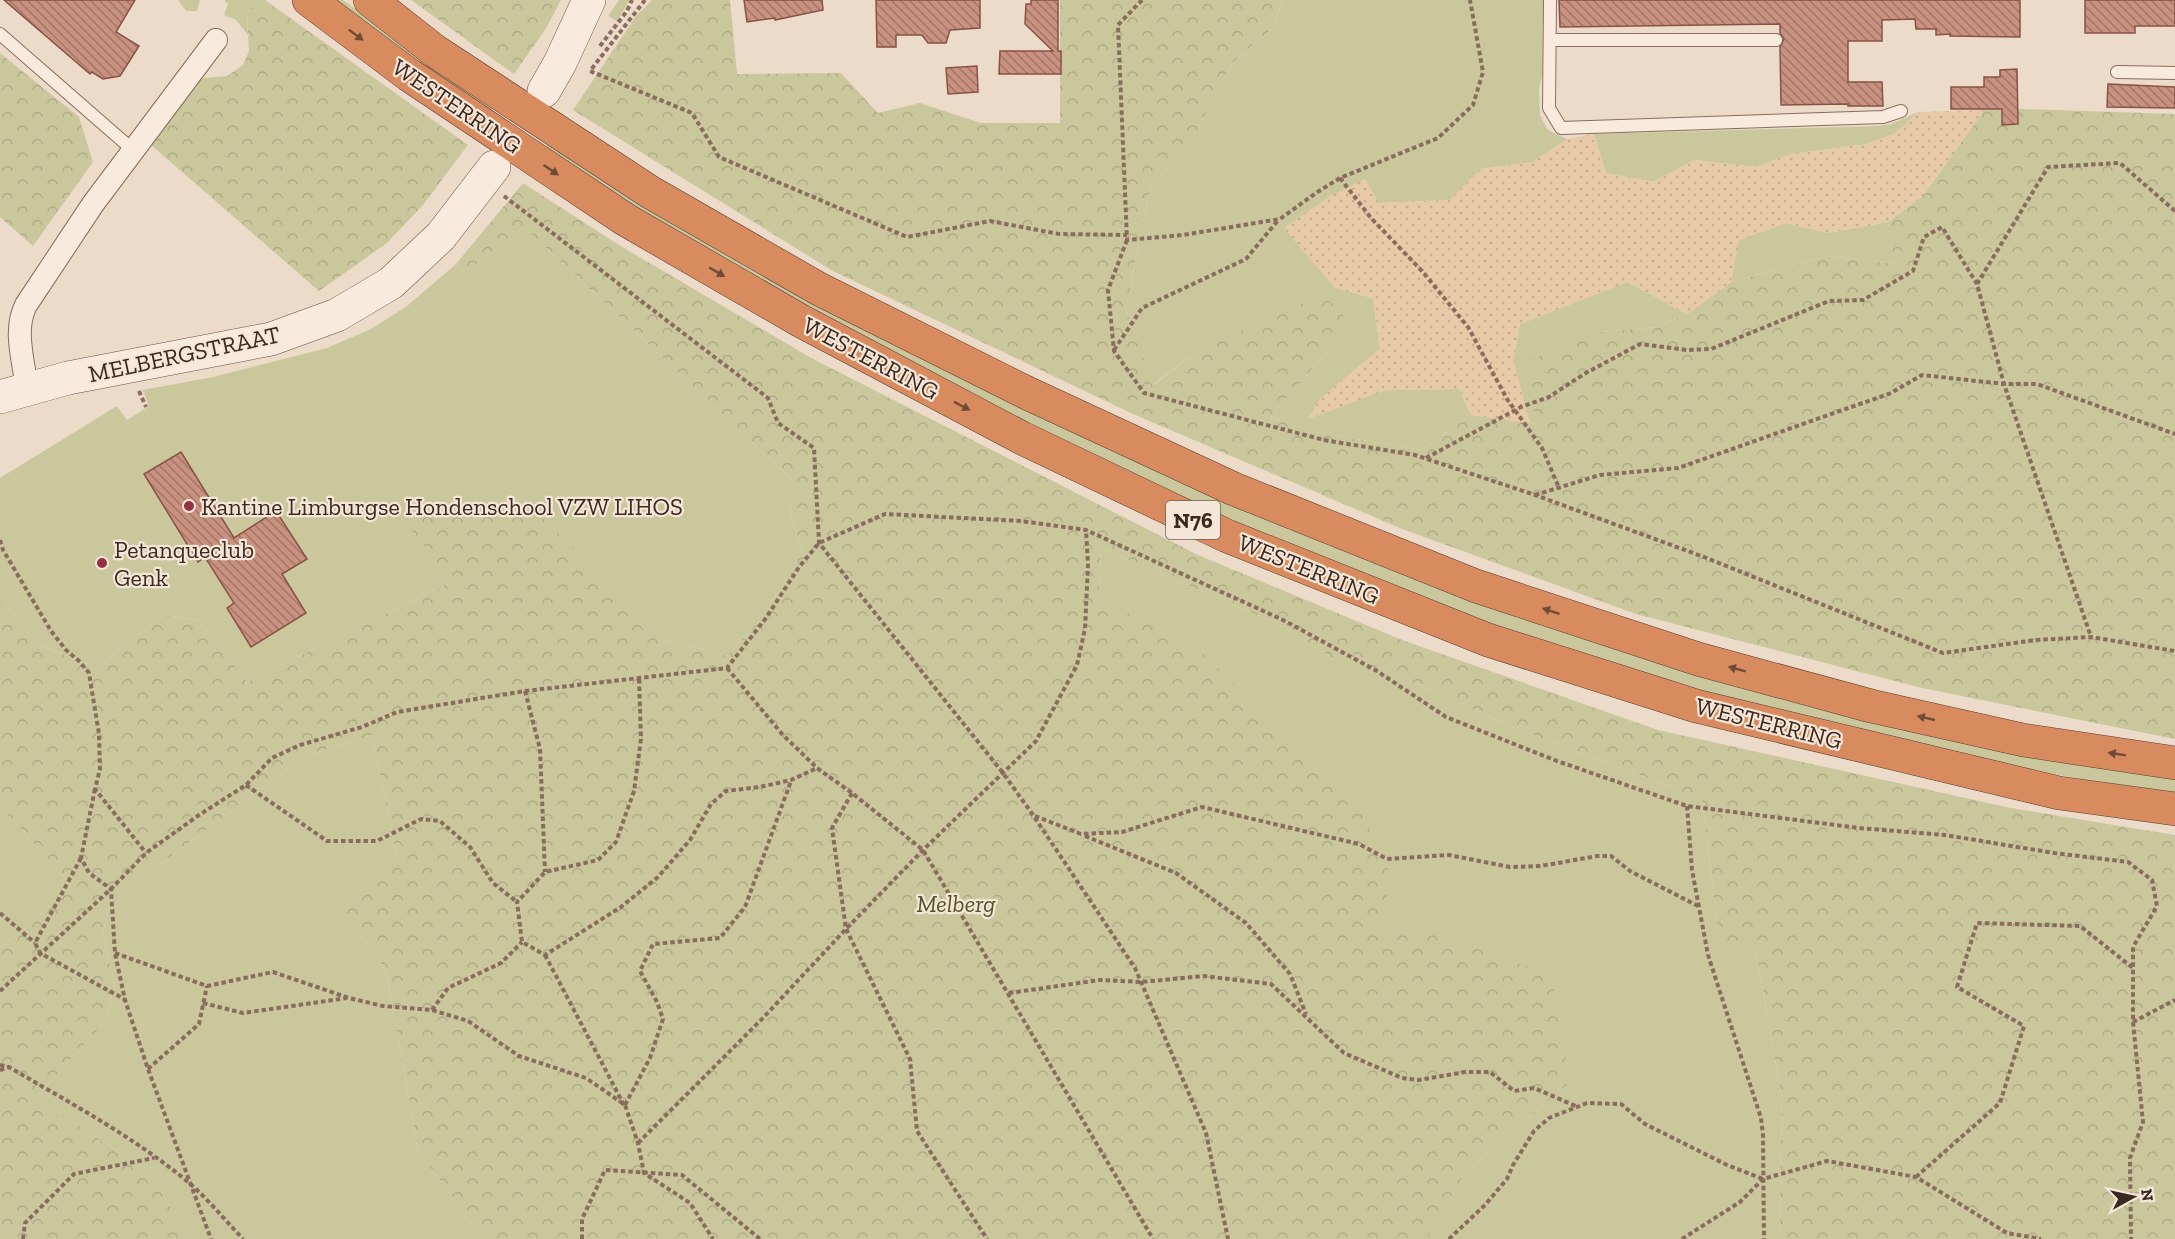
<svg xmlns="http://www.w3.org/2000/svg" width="2175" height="1239" viewBox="0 0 2175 1239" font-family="'Zilla Slab',serif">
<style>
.green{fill:#cbc79d}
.forest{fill:url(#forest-crowns)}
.sand{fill:url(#sand-dots)}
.building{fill:url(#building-back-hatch);stroke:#875245;stroke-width:1.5}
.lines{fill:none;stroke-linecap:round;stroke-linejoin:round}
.lane-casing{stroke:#896c5e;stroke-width:14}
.street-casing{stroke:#896c5e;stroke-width:24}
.secondary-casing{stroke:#6b4e41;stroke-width:34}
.highway-casing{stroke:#573c32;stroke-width:34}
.path{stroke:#896c5e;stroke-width:4;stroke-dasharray:4.5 3;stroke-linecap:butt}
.lane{stroke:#f8eadc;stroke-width:12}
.street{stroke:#f8eadc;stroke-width:22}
.secondary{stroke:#f8eadc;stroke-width:33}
.highway{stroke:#d78b5e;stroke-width:33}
.oneway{fill:#714b36}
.poi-dot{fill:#953145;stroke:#f5e7d8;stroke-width:2}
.labels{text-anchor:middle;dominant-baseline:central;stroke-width:4.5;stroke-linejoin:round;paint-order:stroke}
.shield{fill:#f5e7d8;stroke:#726158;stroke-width:1.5}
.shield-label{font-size:22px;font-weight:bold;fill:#3a2821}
.street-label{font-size:24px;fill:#3a2821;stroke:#f5e7d8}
.poi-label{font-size:24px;fill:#3a2821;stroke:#f5e7d8;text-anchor:start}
.park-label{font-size:24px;font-style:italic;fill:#535528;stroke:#f5e7d8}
</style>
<defs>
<pattern id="forest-crowns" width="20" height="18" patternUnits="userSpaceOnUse" patternTransform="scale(1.5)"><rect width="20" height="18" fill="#cbc79d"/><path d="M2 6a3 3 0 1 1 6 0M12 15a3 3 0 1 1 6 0" fill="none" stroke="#afab87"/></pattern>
<pattern id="sand-dots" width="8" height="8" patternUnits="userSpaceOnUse" patternTransform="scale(1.5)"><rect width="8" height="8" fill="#e7caa7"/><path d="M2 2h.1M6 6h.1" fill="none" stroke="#c7ae8f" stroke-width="1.8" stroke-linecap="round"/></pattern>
<pattern id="building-back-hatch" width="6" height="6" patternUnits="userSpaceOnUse" patternTransform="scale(1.5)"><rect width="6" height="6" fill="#c99180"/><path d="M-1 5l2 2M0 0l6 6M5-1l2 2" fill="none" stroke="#a47668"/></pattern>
</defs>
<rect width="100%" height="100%" fill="#eddbc9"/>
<g class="green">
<polygon points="178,0 200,0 197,11 186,11"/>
<polygon points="224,0 257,0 247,14 248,35 236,20 224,15 228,4"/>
<polygon points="332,0 343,0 492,107 489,111"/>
<polygon points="619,0 630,0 617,21 608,16"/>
<polygon points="1283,0 1543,0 1542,76 1539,89 1540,115 1548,130 1567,139 1533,162 1481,169 1450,200 1379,203 1334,287 1373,299 1380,349 1320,399 1309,418 1385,390 1459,389 1471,415 1422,450 1315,432 1270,417 1352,324 1200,349 1152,385 1126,310 1150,188 1196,132 1233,62 1273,28"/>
<polygon points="1918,112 1896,133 1867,144 1791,154 1757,167 1694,160 1653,182 1606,173 1594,134 1878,126 1891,124"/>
<polygon points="547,145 761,275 1018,407 1237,507 1366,560 1474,602 1600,644 1748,688 2175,777 2175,794 2069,777 1924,748 1726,698 1591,658 1458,613 1228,520 1129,476 751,278 543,149"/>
<polygon points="1888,222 1895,264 1828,256 1731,282 1738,240 1786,223 1828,233"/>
<polygon points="524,227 804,491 789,508 802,553 762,618 727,656 666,640 524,499 398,509 449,583 247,682 198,620 164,615 97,668 37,644 0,598 0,478 117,406 127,420 149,406 143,390 213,377 327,348 371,329 407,306 456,264 464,274"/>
<polygon points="1627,282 1687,314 1657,327 1588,333 1536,424 1530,423 1513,361 1520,324"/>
<polygon points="1101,548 1278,624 1364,678 1402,678 1510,726 1702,799 1719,938 1756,951 1782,1099 1779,1239 1427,1239 1466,1172 1570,1082 1436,934 1372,934 1358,804 1321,770 1099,596"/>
<polygon points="372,735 396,853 342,911 386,971 418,1151 483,1239 192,1239 146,1170 36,1097 106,1021 115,984 103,935 107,911 140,879 304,757"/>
<polygon points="0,806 71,885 21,932 0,947"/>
</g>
<g class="forest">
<polygon points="257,0 265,0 468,145 423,205 387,243 319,291 151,145 194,87 203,78 227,76 243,65 249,51 247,14"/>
<polygon points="411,0 561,0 545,30 514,74"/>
<polygon points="652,0 730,0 737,74 841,73 878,113 920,103 981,123 1060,123 1060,0 1283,0 1273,28 1233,62 1196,132 1150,188 1126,310 1153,385 1200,349 1322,294 1352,324 1270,417 1315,432 1422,450 1471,415 1536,424 1527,362 1588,333 1657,327 1687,314 1731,282 1828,256 1895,264 1888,222 1923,196 1984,110 2021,109 2175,114 2175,739 1922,688 1636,614 1402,529 1133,414 831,270 573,110 636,16"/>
<polygon points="0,53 79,117 93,162 33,246 0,217"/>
<polygon points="523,183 619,245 813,359 1198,555 1402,640 1658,730 2011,808 2175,835 2175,1239 1779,1239 1782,1099 1756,951 1719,939 1702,799 1510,726 1402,678 1364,678 1278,624 1101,548 1099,596 1204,655 1358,804 1393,880 1372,934 1436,934 1551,975 1570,1082 1466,1172 1427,1239 483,1239 418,1151 386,971 342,911 396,853 372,735 304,757 140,879 107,911 103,935 115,984 106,1021 36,1097 146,1170 192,1239 0,1239 0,947 21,932 71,885 0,806 0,598 37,644 97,668 164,615 198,620 247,682 449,583 397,509 524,499 666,640 727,656 762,618 802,553 789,507 804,491 524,227 464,274 456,264"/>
</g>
<polygon class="sand" points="1984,110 1923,196 1888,222 1828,233 1786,223 1739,240 1731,282 1687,314 1627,282 1520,324 1513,361 1530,423 1471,415 1459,389 1385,390 1308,419 1320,399 1380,349 1373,299 1334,287 1284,228 1330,196 1365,179 1379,203 1450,200 1481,169 1533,162 1567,139 1594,134 1606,173 1653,182 1694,160 1758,167 1791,154 1867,144 1896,133 1918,112"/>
<g class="building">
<polygon points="4,0 135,0 116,32 139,46 120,76 103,79 92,72 90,74"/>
<polygon points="744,0 822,0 823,10 775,20 775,18 747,22"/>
<polygon points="876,0 980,0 980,28 950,30 946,43 928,43 922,35 896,35 896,47 877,47"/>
<polygon points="1031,0 1058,0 1058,51 1061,51 1061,74 999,74 1000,51 1053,51 1025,24 1026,4 1031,4"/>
<polygon points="1559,0 2020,0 2020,37 1950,36 1950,34 1936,35 1936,29 1916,29 1915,19 1882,20 1882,41 1848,41 1848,82 1882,82 1883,106 1848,106 1848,104 1781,105 1780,47 1784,39 1780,33 1780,24 1560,27"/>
<polygon points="2085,0 2175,0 2175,26 2135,26 2135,33 2085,33"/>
<polygon points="977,66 978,92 948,94 946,68"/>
<polygon points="2017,69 2018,124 2002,125 2002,109 1951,109 1951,87 1984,87 1984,77 2000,77 2000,70"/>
<polygon points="2108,84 2175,87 2175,108 2107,107"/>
<polygon points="181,452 234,538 276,511 307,559 282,574 306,613 251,647 227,608 234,603 205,557 198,562 144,474"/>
</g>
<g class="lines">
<defs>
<g id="lane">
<polyline points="1550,0 1549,108 1561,128 1883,117 1901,111"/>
<polyline points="0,34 133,150"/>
<polyline points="1550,40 1776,40"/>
<polyline points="2117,72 2175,73"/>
</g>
<path id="street" d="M 27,389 C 24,362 13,330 26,305 L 93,204 L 216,40"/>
<g id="secondary">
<polyline points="544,91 560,63 589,0"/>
<polyline points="0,397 68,378 271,339 337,315 391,283 441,236 494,167"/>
</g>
<g id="highway">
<polyline points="309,0 409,75 626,220 801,321 1022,438 1227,536 1488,640 1696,706 2059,793 2175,809"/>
<polyline points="370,0 435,51 650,192 819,289 1025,392 1234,489 1476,586 1698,659 1871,706 2023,740 2175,763"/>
</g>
</defs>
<use href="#lane" class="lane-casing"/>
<use href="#street" class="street-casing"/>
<use href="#secondary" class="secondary-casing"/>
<use href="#highway" class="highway-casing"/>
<g class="path">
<polyline points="645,0 590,71 692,113 719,157 907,237 990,221 1059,234 1127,235"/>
<polyline points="1142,0 1118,25 1127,240 1183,235 1280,219 1316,193 1340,178 1438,138 1473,105 1483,72 1470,0"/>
<polyline points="600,46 627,11 632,0"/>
<polyline points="1340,178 1371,218 1422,271 1468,327 1507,399 1542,448 1559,488"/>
<polyline points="504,196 768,398 778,423 814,448 819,543 1003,773 1033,815 1135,968 1206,1133 1228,1239"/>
<polyline points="1127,240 1108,290 1114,351 1144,393 1324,440 1415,455 1535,495 1704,557 1943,653 2036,640 2091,637 2175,651"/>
<polyline points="1977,284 2048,167 2120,163 2175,211"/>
<polyline points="1114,350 1142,308 1246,259 1279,219"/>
<polyline points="139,391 146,407"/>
<polyline points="1426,458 1521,407 1549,397 1584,374 1640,344 1687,350 1711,349 1829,301 1863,300 1913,271 1924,237 1942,227 1977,284 2004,384 2037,384 2175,434"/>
<polyline points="1535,495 1600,475 1678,468 1891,393 1922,375 2004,384 2091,637"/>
<polyline points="0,540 3,550 51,631 66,650 79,661 89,673 99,734 100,769 95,789 146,853"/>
<polyline points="727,668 782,734 817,768 852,793 923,850 1153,1239"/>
<polyline points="639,679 641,739 634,791 616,842 598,860 545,872 517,902 522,942 545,955 621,907 658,877 690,840 711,804 726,791 760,787 791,780 817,768"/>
<polyline points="525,691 540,749 545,872"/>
<polyline points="246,785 327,841 377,841 421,819 440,821 470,847 493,883 517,902"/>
<polyline points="95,789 81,858 89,873 111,889 115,953 125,1000 148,1069 211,1239"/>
<polyline points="852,793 832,828 846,929 910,1059 917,1131 987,1239"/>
<polyline points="1687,806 1692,870 1708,955 1761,1118 1763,1135 1764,1239"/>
<polyline points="1035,816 1081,834 1122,832 1202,807 1359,844 1387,859 1449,855 1510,867 1541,866 1597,856 1611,856 1630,871 1698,906"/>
<polyline points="1085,836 1176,873 1246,923 1290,974 1306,1014"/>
<polyline points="81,858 35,943 40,953 124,999"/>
<polyline points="0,913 35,943"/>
<polyline points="115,953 207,986 273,972 349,998 383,1006 432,1010 468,1021 519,1056 586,1078 625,1105 638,1143 644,1173 690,1203 713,1239"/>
<polyline points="545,955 624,1105"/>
<polyline points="0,991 111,889 146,853 199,815 246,785 272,758 300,745 362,727 397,712 525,691 727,668 766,618 799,567 819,543 885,514 1021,521 1086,530 1283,620 1377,671 1446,717 1557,761 1687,806 1859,828 1945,835 2054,853 2128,862 2152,880 2157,906 2133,947 2133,1022 2143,1122 2130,1158 2131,1239"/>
<polyline points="1009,993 1100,980 1141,982 1204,976 1271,984 1344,1053 1402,1078 1419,1080 1465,1072 1490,1072 1514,1091 1534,1088 1578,1107"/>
<polyline points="203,1003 243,1013 347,998"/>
<polyline points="432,1010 448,988 501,963 522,942"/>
<polyline points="2133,1022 2175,1000"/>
<path d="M 0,1065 L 9,1067 C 70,1103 134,1137 188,1182 C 208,1199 225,1220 243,1239"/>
<polyline points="148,1069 199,1024 207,986"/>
<polyline points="0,1070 9,1067"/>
<polyline points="625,1105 650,1058 663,1019 657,1002 640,971 653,944 720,938 745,907 791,781"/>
<polyline points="638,1143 762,1019 846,929 923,850 1036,741 1077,665 1085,629 1088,565 1086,530"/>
<polyline points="1916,1177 2000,1103 2024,1026 1957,987 1977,923 2080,926 2133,968"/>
<polyline points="23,1239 25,1223 74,1174 154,1158"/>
<polyline points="582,1239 582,1219 605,1170 682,1175 760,1239"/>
<polyline points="1449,1239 1485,1205 1507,1179 1513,1165 1534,1131 1549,1118 1587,1103 1621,1104 1645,1124 1727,1165 1763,1179"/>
<polyline points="1682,1239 1740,1202 1763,1179 1827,1161 1916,1177 2007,1233 2041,1239"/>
</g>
<use href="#lane" class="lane"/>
<use href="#street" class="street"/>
<use href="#secondary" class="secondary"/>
<use href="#highway" class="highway"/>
</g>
<defs><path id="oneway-solid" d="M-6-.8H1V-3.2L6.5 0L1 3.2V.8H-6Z" transform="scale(1.5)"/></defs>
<g class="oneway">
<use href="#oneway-solid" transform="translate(356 35) rotate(37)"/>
<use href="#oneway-solid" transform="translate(551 170) rotate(34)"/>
<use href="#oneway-solid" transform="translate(717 272) rotate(30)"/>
<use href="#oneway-solid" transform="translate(962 406) rotate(28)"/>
<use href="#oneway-solid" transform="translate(1551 611) rotate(-162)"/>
<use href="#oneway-solid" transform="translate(1737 669) rotate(-165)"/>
<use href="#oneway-solid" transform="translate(1926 718) rotate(-167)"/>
<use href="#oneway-solid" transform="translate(2117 754) rotate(-171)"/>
</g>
<g class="poi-dot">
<circle cx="189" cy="506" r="6"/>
<circle cx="102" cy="563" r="6"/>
</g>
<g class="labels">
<rect class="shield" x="1166" y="501" width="54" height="38" rx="4.5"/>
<g class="shield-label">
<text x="1193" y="520">N76</text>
</g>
<g class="street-label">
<text transform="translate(457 106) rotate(34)">WESTERRING</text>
<text transform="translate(184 354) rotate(-12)">MELBERGSTRAAT</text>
<text transform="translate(871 358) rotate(28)">WESTERRING</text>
<text transform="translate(1309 569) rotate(22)">WESTERRING</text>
<text transform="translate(1769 723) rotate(14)">WESTERRING</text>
</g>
<g class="poi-label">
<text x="201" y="506">Kantine Limburgse Hondenschool VZW LIHOS</text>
<text x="114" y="549">Petanqueclub<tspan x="114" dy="28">Genk</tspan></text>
</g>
<g class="park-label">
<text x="956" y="903">Melberg</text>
</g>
</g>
<g transform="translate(2133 1197) rotate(82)" stroke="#f5e7d8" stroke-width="4.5" paint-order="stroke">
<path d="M0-4.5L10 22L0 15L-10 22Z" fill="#3a2821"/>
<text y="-9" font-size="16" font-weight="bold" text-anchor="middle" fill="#3a2821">N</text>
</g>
</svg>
